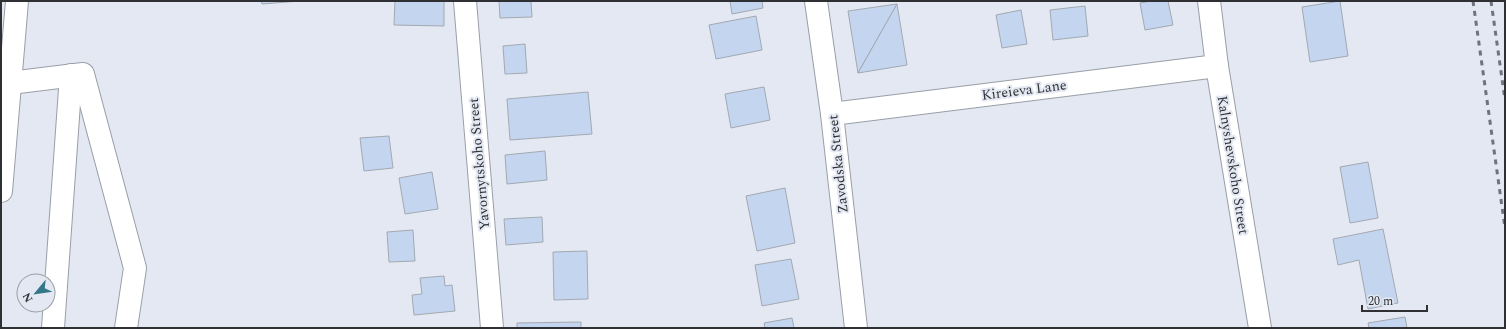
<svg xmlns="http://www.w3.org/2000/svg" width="1506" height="329" viewBox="0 0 1506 329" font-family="Spectral,serif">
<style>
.building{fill:#c4d5f0;stroke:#a3a9b1}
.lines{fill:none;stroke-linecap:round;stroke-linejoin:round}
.minor-casing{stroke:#999ea7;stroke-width:24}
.minor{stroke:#fff;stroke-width:22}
.rail{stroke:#70737a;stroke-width:3;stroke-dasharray:5 5;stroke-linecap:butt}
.labels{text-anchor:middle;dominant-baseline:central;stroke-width:4;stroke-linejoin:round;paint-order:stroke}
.street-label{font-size:14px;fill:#2e3034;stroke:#e3e8f2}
</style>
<rect width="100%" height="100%" fill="#e3e8f2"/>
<g class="building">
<polygon points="261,1 300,1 262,4"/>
<polygon points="395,1 444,1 444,26 394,25"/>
<polygon points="499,1 531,1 532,17 500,18"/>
<polygon points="730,1 762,1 763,8 732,14"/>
<polygon points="1151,1 1168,1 1173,25 1145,30 1140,3"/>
<polygon points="1340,1 1348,56 1310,62 1302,7"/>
<polygon points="897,4 858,73 848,11"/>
<polygon points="897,4 907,65 858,73"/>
<polygon points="1085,6 1088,36 1053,40 1050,10"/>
<polygon points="1021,10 1027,44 1002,48 996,15"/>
<polygon points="756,16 762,50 716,59 709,25"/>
<polygon points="525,44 527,73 505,74 503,46"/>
<polygon points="764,87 770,120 731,128 725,94"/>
<polygon points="588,92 592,134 510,140 507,99"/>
<polygon points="389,136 393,168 364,171 360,138"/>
<polygon points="545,151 547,180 507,184 505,155"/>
<polygon points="1368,162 1378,218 1350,223 1340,167"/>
<polygon points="432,172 438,209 405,214 399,178"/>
<polygon points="785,188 795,243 757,251 746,196"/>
<polygon points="542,217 543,242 506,245 504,219"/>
<polygon points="1383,229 1398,303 1368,309 1359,260 1338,265 1333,239"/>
<polygon points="413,230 415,261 389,262 387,232"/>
<polygon points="587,251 588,299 554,300 553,252"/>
<polygon points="791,259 799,299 762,306 755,265"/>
<polygon points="444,276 445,286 452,285 455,311 414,315 412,295 422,294 420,278"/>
<polygon points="1405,317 1407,328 1369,328 1368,323"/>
<polygon points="792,318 794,328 765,328 764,323"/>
<polygon points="581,322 581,328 517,328 517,323"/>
</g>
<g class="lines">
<defs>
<g id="minor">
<polyline points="465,1 492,328"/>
<polyline points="816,1 832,114 856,328"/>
<polyline points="1209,1 1217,66 1260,328"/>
<polyline points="10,83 83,74 135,268 126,328"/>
<polyline points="832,114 1217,66"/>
<polyline points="1,191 17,1"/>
<polyline points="53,328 71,75"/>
</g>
</defs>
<use href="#minor" class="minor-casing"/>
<use href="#minor" class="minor"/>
<g class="rail">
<polyline points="1473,1 1505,228"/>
<polyline points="1491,1 1505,100"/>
</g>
</g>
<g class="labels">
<g class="street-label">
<text transform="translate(1024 90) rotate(-7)">Kireieva Lane</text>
<text transform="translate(479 164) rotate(-95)">Yavornytskoho Street</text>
<text transform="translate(838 164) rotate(-96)">Zavodska Street</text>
<text transform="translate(1233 165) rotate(81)">Kalnyshevskoho Street</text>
</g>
</g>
<rect width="1506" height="329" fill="none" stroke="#2e3034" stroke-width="4"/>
<g transform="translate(36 293) rotate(241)"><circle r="19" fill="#e3e8f2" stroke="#9b9ea6"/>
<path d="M0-3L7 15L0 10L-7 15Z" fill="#357689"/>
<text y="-6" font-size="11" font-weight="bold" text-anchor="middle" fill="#2e3034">N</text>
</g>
<path d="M1362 305v6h65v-6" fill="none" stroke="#2e3034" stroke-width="2"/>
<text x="1368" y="305" font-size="12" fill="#2e3034" stroke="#e3e8f2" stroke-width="3" paint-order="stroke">20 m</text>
</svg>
